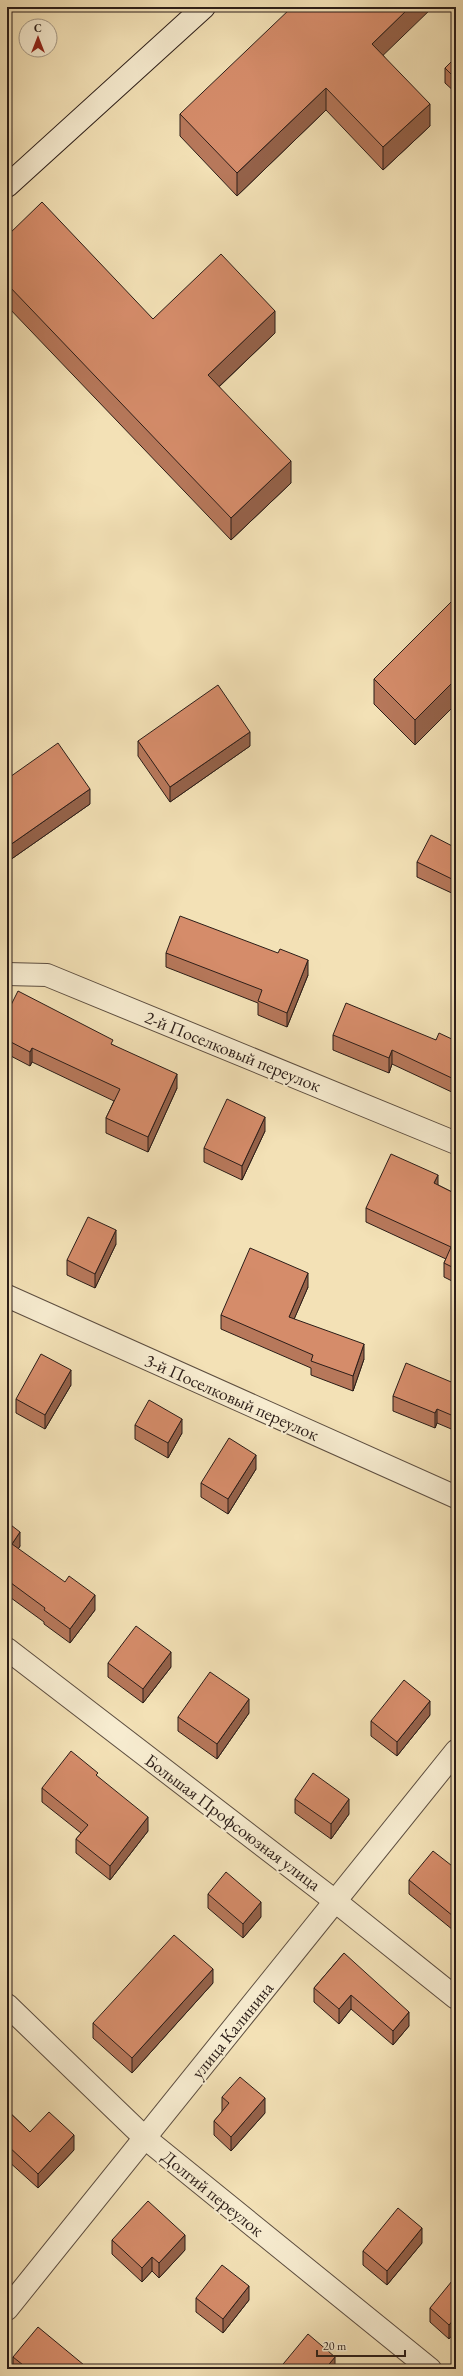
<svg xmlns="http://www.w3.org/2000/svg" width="463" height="2376" viewBox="0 0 463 2376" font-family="'EB Garamond',serif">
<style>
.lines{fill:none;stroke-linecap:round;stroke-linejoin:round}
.street-casing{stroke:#5d4e40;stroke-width:24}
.secondary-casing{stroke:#2b1d18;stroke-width:24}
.street{stroke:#f7ecd0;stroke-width:22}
.secondary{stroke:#f7ecd0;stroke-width:22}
.wall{fill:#b7785b;stroke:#2b1d18}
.shaded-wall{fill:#95624a;stroke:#2b1d18}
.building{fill:#d58c6a;stroke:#2b1d18}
.labels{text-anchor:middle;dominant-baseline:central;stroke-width:4;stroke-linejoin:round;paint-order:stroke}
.street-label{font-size:18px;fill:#2b1d18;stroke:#f7ecd0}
</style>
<rect width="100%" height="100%" fill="#f3e1b6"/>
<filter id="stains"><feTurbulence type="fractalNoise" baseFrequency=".005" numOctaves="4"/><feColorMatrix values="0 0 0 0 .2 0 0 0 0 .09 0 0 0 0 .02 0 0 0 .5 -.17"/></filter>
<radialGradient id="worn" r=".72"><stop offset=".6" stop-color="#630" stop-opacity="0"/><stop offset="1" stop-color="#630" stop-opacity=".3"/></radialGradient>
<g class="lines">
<defs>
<g id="street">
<polyline points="7,974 47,975 456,1143"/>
<polyline points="7,1296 456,1497"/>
<polyline points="7,1649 335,1901 456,1998"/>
<polyline points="7,2005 145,2138 430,2369"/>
<polyline points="7,2309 456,1751"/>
</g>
<polyline id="secondary" points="7,186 204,7"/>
</defs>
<use href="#street" class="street-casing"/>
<use href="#secondary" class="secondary-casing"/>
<use href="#street" class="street"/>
<use href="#secondary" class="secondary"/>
</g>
<g class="wall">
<polygon points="383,55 430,126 383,170 326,110 237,196 180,136 180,114"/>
<polygon points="456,57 456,93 445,83 445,68"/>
<polygon points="7,236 153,319 275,333 219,387 291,483 231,540 7,306"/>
<polygon points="456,597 415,745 374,704 374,679"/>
<polygon points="138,741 250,746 170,802 138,756"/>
<polygon points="7,779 90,804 10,860 7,855"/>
<polygon points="456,848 456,895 417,877 417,862"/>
<polygon points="166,953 308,975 287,1027 258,1015 258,1003 166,967"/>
<polygon points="7,1013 113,1045 177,1088 148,1152 106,1133 106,1118 114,1101 32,1062 30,1066 7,1054"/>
<polygon points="333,1035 456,1041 456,1094 392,1064 389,1073 333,1050"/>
<polygon points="265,1131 242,1180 204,1162 204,1148"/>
<polygon points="438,1185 456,1194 456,1283 444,1277 444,1263 446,1259 366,1222 366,1208"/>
<polygon points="116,1244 95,1288 67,1275 67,1260"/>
<polygon points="308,1287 294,1319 364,1359 353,1391 311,1375 311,1368 221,1329 221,1315"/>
<polygon points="456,1384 456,1431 437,1423 435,1428 393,1411 393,1396"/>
<polygon points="71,1385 45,1429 16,1413 16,1399"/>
<polygon points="135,1425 182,1433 168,1458 135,1439"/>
<polygon points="256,1469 228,1514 201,1497 201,1483"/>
<polygon points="7,1522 20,1546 18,1549 95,1610 70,1643 44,1624 44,1622 7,1595"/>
<polygon points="108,1663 171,1667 143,1703 108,1677"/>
<polygon points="249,1713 217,1759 178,1731 178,1717"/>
<polygon points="430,1715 397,1756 371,1736 371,1721"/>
<polygon points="98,1777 148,1831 110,1880 76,1853 76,1839 81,1833 42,1802 42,1788"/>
<polygon points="295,1799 349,1814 331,1839 295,1813"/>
<polygon points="456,1869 453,1930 409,1894 409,1880"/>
<polygon points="208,1894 261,1917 243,1938 208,1908"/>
<polygon points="344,1953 409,2026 393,2045 351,2009 339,2024 314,2002 314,1988"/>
<polygon points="213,1983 132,2073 93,2038 93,2023"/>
<polygon points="456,2094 456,2111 455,2110 455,2096"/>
<polygon points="222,2097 265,2113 231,2151 214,2135 214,2121 222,2112"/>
<polygon points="7,2110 30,2132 74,2150 38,2188 7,2160"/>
<polygon points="112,2240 185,2250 159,2278 152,2271 142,2282 112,2254"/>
<polygon points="422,2243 387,2285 363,2265 363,2251"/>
<polygon points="456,2285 449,2339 430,2322 430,2308"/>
<polygon points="196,2298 249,2300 223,2333 196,2312"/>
<polygon points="13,2357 84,2369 13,2369"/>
</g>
<g class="shaded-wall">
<polygon points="410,7 433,7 372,66 372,44"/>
<polygon points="326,88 326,110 237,196 237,173"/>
<polygon points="430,104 430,126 383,170 383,147"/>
<polygon points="275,311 275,333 208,397 208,375"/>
<polygon points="291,461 291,483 231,540 231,518"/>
<polygon points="456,679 456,704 415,745 415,720"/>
<polygon points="250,732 250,746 170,802 170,787"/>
<polygon points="90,789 90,804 10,860 10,845"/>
<polygon points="308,960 308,975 287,1027 287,1013"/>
<polygon points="32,1048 32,1062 30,1066 30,1052"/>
<polygon points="392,1050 392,1064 389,1073 389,1058"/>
<polygon points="177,1074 177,1088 148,1152 148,1137"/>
<polygon points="265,1117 265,1131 242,1180 242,1166"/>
<polygon points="438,1175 438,1190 434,1183"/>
<polygon points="116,1230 116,1244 95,1288 95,1274"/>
<polygon points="308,1273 308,1287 289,1331 289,1317"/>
<polygon points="364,1344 364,1359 353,1391 353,1376"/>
<polygon points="71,1370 71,1385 45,1429 45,1415"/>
<polygon points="437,1409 437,1423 435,1428 435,1413"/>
<polygon points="182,1419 182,1433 168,1458 168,1443"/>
<polygon points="256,1455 256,1469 228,1514 228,1499"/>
<polygon points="20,1532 20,1546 12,1559 12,1544"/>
<polygon points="95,1595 95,1610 70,1643 70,1629"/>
<polygon points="171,1652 171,1667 143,1703 143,1689"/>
<polygon points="249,1699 249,1713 217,1759 217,1744"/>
<polygon points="430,1701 430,1715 397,1756 397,1742"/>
<polygon points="349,1799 349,1814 331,1839 331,1824"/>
<polygon points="148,1817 148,1831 110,1880 110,1866"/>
<polygon points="261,1902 261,1917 243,1938 243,1924"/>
<polygon points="456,1912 456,1926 453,1930 453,1916"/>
<polygon points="213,1969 213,1983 132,2073 132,2058"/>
<polygon points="351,1995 351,2009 339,2024 339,2009"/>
<polygon points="409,2012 409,2026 393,2045 393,2031"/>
<polygon points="265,2098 265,2113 231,2151 231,2137"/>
<polygon points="74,2135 74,2150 38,2188 38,2174"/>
<polygon points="422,2228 422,2243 387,2285 387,2271"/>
<polygon points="185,2235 185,2250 159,2278 159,2263"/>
<polygon points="152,2257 152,2271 142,2282 142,2268"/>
<polygon points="249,2286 249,2300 223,2333 223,2319"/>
<polygon points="456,2317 456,2331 449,2339 449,2325"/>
<polygon points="335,2357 335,2369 325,2369"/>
</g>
<g class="building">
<polygon points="292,7 410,7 372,44 430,104 383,147 326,88 237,173 180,114"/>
<polygon points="456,57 456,79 445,68"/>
<polygon points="42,202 153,319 221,254 275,311 208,375 291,461 231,518 7,284 7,236"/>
<polygon points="456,597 456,679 415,720 374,679"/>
<polygon points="218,685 250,732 170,787 138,741"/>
<polygon points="58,743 90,789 10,845 7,841 7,779"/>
<polygon points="431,835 456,848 456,881 417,862"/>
<polygon points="180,916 278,953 280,949 308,960 287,1013 258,1001 262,990 166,953"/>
<polygon points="18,991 113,1040 111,1044 177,1074 148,1137 106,1118 120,1089 32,1048 30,1052 7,1040 7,1013"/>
<polygon points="346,1003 436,1040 439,1033 456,1041 456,1080 392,1050 389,1058 333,1035"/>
<polygon points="227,1099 265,1117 242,1166 204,1148"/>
<polygon points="391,1154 438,1175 434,1183 456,1194 456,1269 444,1263 451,1247 366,1208"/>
<polygon points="88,1217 116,1230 95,1274 67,1260"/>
<polygon points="250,1248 308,1273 289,1317 364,1344 353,1376 311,1361 313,1355 221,1315"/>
<polygon points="41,1354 71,1370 45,1415 16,1399"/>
<polygon points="406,1363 456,1384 456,1417 437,1409 435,1413 393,1396"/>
<polygon points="149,1400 182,1419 168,1443 135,1425"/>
<polygon points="229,1438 256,1455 228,1499 201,1483"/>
<polygon points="7,1522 20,1532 12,1544 65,1582 69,1576 95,1595 70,1629 44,1610 45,1608 7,1580"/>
<polygon points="136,1626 171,1652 143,1689 108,1663"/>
<polygon points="210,1672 249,1699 217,1744 178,1717"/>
<polygon points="404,1680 430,1701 397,1742 371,1721"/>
<polygon points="71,1751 98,1773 96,1775 148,1817 110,1866 76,1839 88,1825 42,1788"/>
<polygon points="313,1773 349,1799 331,1824 295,1799"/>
<polygon points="433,1851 456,1869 456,1912 453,1916 409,1880"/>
<polygon points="226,1872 261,1902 243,1924 208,1894"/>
<polygon points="174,1935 213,1969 132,2058 93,2023"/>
<polygon points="344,1953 409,2012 393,2031 351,1995 339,2009 314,1988"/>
<polygon points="240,2077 265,2098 231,2137 214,2121 229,2103 222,2097"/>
<polygon points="7,2110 30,2132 49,2112 74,2135 38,2174 7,2145"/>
<polygon points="148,2201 185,2235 159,2263 152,2257 142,2268 112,2240"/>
<polygon points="398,2208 422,2228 387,2271 363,2251"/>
<polygon points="222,2265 249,2286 223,2319 196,2298"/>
<polygon points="452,2281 456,2285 456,2317 449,2325 430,2308"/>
<polygon points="38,2327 84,2365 81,2369 28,2369 13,2357"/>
<polygon points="308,2334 335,2357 325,2369 279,2369"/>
</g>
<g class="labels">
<g class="street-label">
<text transform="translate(233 1051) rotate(22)">2-й Поселковый переулок</text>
<text transform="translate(232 1397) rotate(24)">3-й Поселковый переулок</text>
<text transform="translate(233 1822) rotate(37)">Большая Профсоюзная улица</text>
<text transform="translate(232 2030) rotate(-51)">улица Калинина</text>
<text transform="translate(213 2193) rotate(39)">Долгий переулок</text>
</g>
</g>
<rect width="463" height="2376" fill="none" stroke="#f3e1b6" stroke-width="24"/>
<rect x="8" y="8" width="447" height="2360" fill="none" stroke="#2b1d18" stroke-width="2"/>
<rect x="12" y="12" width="439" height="2352" fill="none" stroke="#2b1d18"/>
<g transform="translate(38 38)"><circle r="19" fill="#f7ecd0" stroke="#a59986"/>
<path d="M0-3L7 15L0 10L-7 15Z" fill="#8f2418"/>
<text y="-6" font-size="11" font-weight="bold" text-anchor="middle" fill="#2b1d18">С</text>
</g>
<path d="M317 2350v6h88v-6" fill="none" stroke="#2b1d18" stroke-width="2"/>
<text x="323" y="2350" font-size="12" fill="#2b1d18" stroke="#f7ecd0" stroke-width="3" paint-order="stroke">20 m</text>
<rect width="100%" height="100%" filter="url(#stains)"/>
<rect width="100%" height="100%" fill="url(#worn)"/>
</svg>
